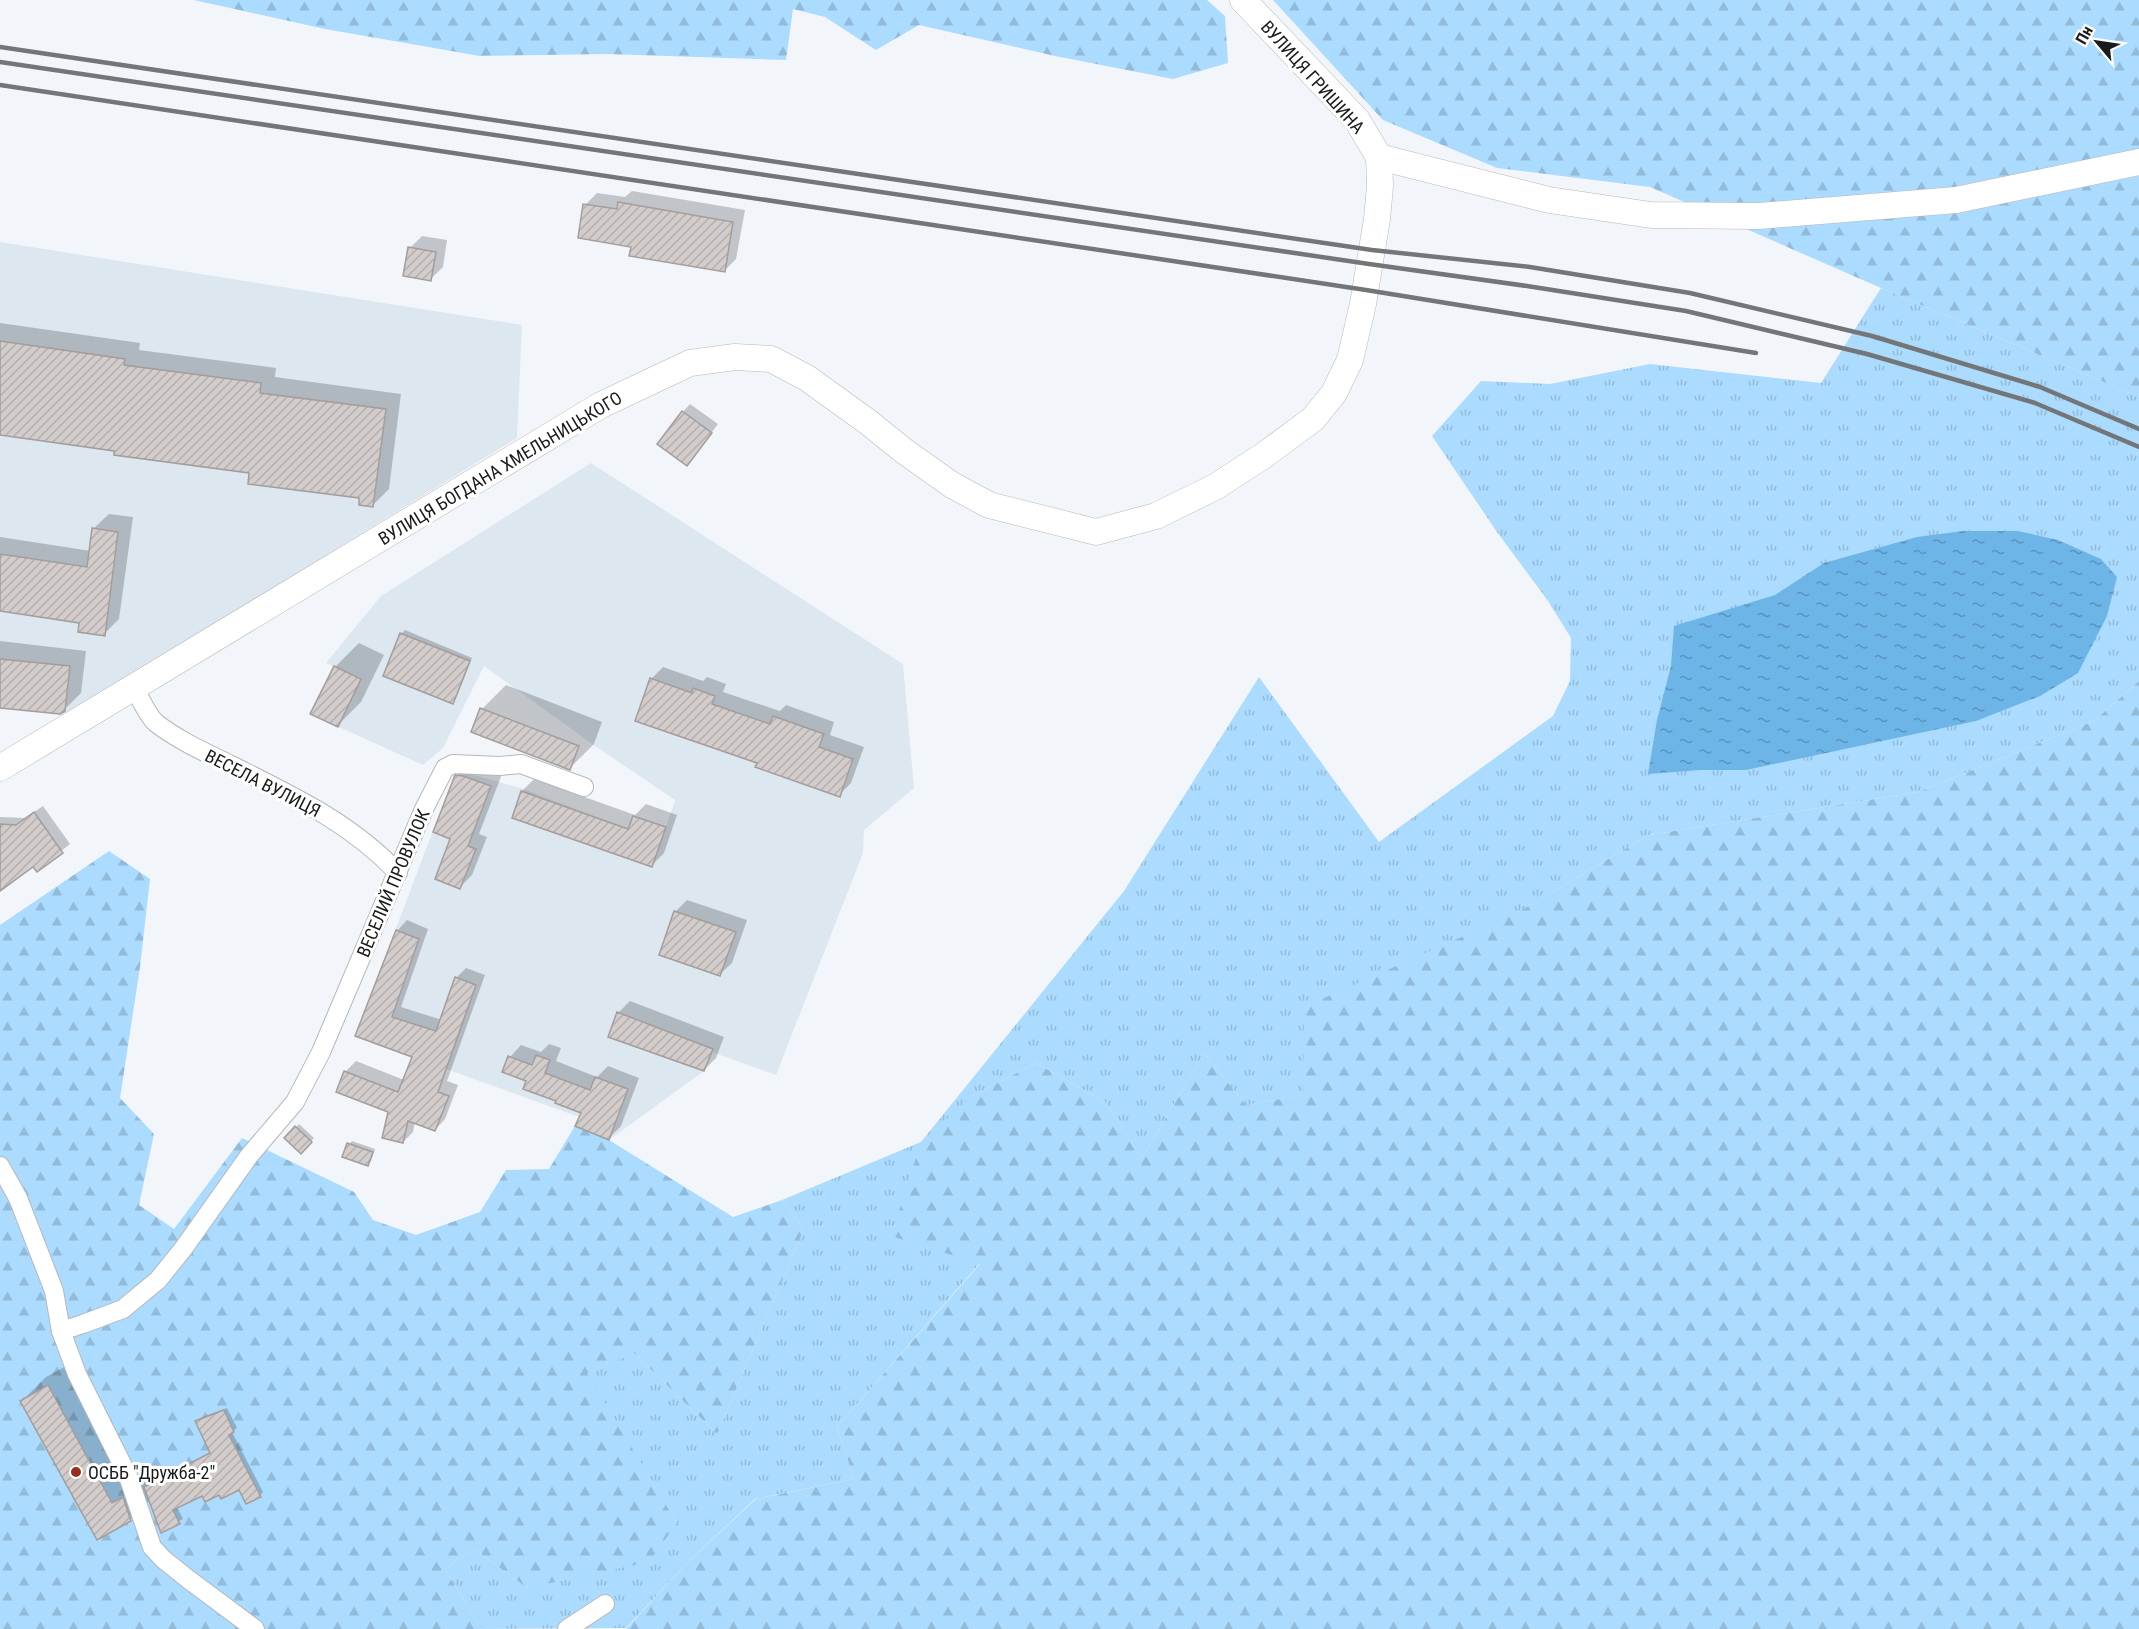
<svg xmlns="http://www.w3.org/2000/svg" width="2139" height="1629" viewBox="0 0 2139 1629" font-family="'Roboto Condensed',sans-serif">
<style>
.built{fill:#dde7ef}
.grass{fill:url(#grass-tufts)}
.forest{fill:url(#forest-firs)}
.water{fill:url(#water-ripples)}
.shadow{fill:#0003}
.building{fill:url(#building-hatch);stroke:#a39d9c;stroke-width:1.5}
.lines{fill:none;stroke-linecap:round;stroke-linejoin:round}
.street-casing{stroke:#b4b8bc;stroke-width:20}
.secondary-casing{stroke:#b4b8bc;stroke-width:27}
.street{stroke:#fff;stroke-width:18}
.secondary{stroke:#fff;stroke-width:26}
.rail{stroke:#737678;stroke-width:4.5}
.poi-dot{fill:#982e1c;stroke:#fff;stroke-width:2}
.labels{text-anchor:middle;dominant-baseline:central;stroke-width:6;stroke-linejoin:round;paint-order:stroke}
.street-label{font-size:18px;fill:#181a1b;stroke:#fff}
.poi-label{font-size:18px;fill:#181a1b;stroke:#fff;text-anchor:start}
</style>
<defs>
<pattern id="grass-tufts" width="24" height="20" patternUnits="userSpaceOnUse" patternTransform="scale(1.5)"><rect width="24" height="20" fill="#abdbfe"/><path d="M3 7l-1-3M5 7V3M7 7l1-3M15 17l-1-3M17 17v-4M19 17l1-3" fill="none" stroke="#92bbd9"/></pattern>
<pattern id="forest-firs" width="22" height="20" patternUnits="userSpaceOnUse" patternTransform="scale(1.5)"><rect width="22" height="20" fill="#abdbfe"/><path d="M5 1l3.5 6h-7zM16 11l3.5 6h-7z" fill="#92bbd9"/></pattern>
<pattern id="water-ripples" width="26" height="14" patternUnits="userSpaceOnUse" patternTransform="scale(1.5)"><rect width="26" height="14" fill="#6db5e7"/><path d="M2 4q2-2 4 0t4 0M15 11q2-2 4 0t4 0" fill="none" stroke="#5992ba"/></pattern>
<pattern id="building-hatch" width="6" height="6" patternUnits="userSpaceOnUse" patternTransform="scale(1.5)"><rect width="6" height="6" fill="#d2cccb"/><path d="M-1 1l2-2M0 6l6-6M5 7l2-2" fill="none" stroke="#b4afae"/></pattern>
</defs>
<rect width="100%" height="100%" fill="#f2f6fa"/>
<g class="built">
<polygon points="0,242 522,325 517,438 65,715 0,708"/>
<polygon points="591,463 903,664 914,788 864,830 863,853 776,1075 712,1052 704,1071 609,1140 575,1126 579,1117 355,1036 456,770 521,788 627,829 633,816 666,827 675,800 598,748 484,666 443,748 423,765 310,714 333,666 326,663 381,596"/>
</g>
<polygon class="grass" points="1881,288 2139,397 2139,681 2094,721 1918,792 1649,835 1518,912 1304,1095 1246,1105 1204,1053 1142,1158 1105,1102 1036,1063 972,1096 980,1263 837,1427 854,1479 755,1499 688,1562 626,1628 481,1629 445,1569 474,1549 527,1588 677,1523 586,1373 634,1353 717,1434 804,1229 782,1200 921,1142 1124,891 1259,677 1379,842 1553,716 1570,681 1571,638 1548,601 1497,532 1432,436 1481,381 1550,384 1650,364 1821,383"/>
<g class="forest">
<polygon points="194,0 1207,0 1225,16 1228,63 1173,79 1055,56 919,25 876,50 825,17 793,9 786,60 607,54 480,56 325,29"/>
<polygon points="1273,0 2139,0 2139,397 1881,288 1650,187 1497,168 1383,120"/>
<polygon points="2139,681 2139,1629 626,1629 688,1562 756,1499 854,1479 837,1427 980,1264 891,1236 921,1142 972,1096 1036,1063 1105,1102 1142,1158 1204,1053 1246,1105 1303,1095 1304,1007 1518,912 1649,835 1918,792 2094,721"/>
<polygon points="109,851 150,879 140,967 120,1098 154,1134 139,1205 174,1229 242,1138 354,1192 373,1220 416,1235 480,1212 506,1170 549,1169 575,1126 609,1140 733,1217 782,1200 804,1229 717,1434 634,1353 587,1373 677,1523 649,1562 527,1588 474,1549 445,1569 481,1629 0,1629 0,925"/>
</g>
<polygon class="water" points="1963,531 2018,531 2058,540 2101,559 2117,577 2107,616 2078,673 2040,696 1976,721 1746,770 1700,770 1648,774 1657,720 1671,666 1674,626 1775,595 1824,563 1917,537"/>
<g class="shadow">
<polygon points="632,191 745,210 736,259 724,271 633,246 585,205 597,193 625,197"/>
<polygon points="422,236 447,240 443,267 431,279 410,248"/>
<polygon points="0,323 140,343 139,350 276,368 275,377 401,394 389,489 373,505 361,497 250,471 116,449 0,434"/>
<polygon points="690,404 718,424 687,464 683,412"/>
<polygon points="109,514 133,517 119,619 104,634 81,621 0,610 0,537 91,551 93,529"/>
<polygon points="405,630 472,658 456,698 453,702 401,634"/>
<polygon points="0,641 86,651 81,693 64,710 0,706"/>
<polygon points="359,643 384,655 361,702 337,726 335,667"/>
<polygon points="663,667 703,681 707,677 726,684 723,692 780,711 786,705 834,722 830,735 864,747 851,783 839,795 759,762 651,679"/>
<polygon points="506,685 602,722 594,744 570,768 482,709"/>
<polygon points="469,764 502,774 479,834 487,837 472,875 460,887 452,838 457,776"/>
<polygon points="534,779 635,815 646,804 677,815 664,853 652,865 514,817 522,791"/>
<polygon points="43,806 70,844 37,870 33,865 0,889 0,817 25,818"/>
<polygon points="687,900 747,920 732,963 720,974 675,912"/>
<polygon points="407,920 428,929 401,1007 442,1020 456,978 466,968 485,975 447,1081 458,1085 445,1119 435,1130 415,1122 413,1132 403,1142 390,1111 345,1072 356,1061 404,1080 414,1056 357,1035 397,931"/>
<polygon points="630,1001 724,1037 716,1058 704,1070 618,1013"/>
<polygon points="549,1044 561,1048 556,1061 597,1077 608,1066 639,1078 621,1126 609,1138 583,1112 558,1100 528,1080 510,1057 521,1045 541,1052"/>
<polygon points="299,1124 314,1138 301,1151 286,1138"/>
<polygon points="352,1141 375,1149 371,1161 368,1164 349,1144"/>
<polygon points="73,1362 137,1480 147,1474 150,1483 211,1452 197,1422 200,1418 227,1408 237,1428 232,1432 263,1492 260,1496 239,1487 220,1493 203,1494 177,1507 183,1519 162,1531 150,1500 130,1519 97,1538 22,1401 46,1377"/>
</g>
<g class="building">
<polygon points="618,202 733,222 725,272 629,256 631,247 578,238 583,204 617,209"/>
<polygon points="408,247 436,252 431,281 403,276"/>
<polygon points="0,341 125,359 124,365 261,383 260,393 386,409 373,507 359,505 359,498 248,484 249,473 114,455 114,451 0,435"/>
<polygon points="682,411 712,433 687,466 657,444"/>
<polygon points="92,528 118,532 105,636 78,632 79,623 0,611 0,554 87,567"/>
<polygon points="400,633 470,661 453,704 383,676"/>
<polygon points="0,659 70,666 65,711 60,714 0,708"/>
<polygon points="334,666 361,679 338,727 310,714"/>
<polygon points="650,678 692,693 693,688 715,696 712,704 770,724 773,716 824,734 819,747 853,759 840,797 755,767 757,763 635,721"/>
<polygon points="480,708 579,746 570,770 471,732"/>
<polygon points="455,775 463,776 491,786 468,846 476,849 460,889 435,879 450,839 433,832"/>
<polygon points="521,791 628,829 633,816 666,827 652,867 512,818"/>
<polygon points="34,812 63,853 37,872 33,867 0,891 0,824 16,825"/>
<polygon points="674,911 736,932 720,976 659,955"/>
<polygon points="396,930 419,939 392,1017 436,1031 455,977 476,985 438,1092 449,1096 435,1131 408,1121 403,1143 382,1138 388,1112 336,1092 344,1071 398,1092 412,1057 355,1036"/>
<polygon points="617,1012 713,1049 704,1071 608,1037"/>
<polygon points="536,1055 550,1060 545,1073 590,1090 595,1077 628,1089 609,1140 575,1126 581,1113 555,1103 556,1101 523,1089 526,1081 502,1072 508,1056 532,1065"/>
<polygon points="295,1126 312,1142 301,1154 284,1138"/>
<polygon points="347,1143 373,1152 368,1166 342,1157"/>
<polygon points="48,1385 112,1503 123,1497 131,1521 97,1540 20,1401"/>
<polygon points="224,1410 234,1432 229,1435 261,1497 246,1504 239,1490 221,1499 219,1495 205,1502 202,1496 173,1510 180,1524 161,1533 144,1487 210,1453 195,1421"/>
</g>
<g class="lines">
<defs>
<g id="street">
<path d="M 134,688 C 141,699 147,715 156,723 C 179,741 207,753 233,766 C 293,796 351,823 398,873"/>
<polyline points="0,1166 18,1198 54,1291 61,1331 77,1374 128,1476 152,1547 163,1559 188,1579 255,1629"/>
<polyline points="61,1331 83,1324 123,1309 158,1280 183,1249 249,1156 295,1102 321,1052 424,809 445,768 453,764 500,766 521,764 584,787"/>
<polyline points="567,1629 605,1604"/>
</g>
<g id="secondary">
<polyline points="1379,157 1549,200 1651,215 1759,216 1956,200 2139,162"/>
<polyline points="0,768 601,405 690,363 735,357 771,359 807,378 868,422 904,451 952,485 989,505 1096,532 1156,516 1215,487 1263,456 1313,419 1334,393 1350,360 1363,304 1377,219 1380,186 1379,157 1357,120 1243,0"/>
</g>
</defs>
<use href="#street" class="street-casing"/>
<use href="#secondary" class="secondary-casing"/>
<use href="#street" class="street"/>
<use href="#secondary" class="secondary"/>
<g class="rail">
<polyline points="0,47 1372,250 1530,267 1690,293 1872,336 2040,387 2139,429"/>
<polyline points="0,62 1369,264 1527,286 1686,311 1867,354 2035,403 2139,447"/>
<polyline points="0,85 1366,290 1756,353"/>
</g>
</g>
<circle class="poi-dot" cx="76" cy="1472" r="6"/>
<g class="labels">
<g class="street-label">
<text transform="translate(1313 77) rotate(48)">ВУЛИЦЯ ГРИШИНА</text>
<text transform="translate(500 468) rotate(-31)">ВУЛИЦЯ БОГДАНА ХМЕЛЬНИЦЬКОГО</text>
<text transform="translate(263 783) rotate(27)">ВЕСЕЛА ВУЛИЦЯ</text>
<text transform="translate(393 883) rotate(-67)">ВЕСЕЛИЙ ПРОВУЛОК</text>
</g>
<g class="poi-label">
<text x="88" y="1472">ОСББ "Дружба-2"</text>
</g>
</g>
<g transform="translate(2097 42) rotate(299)" stroke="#ffffff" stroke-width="4.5" paint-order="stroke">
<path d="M0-4.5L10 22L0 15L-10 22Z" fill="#181a1b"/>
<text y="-9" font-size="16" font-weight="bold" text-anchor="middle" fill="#181a1b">Пн</text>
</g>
</svg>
